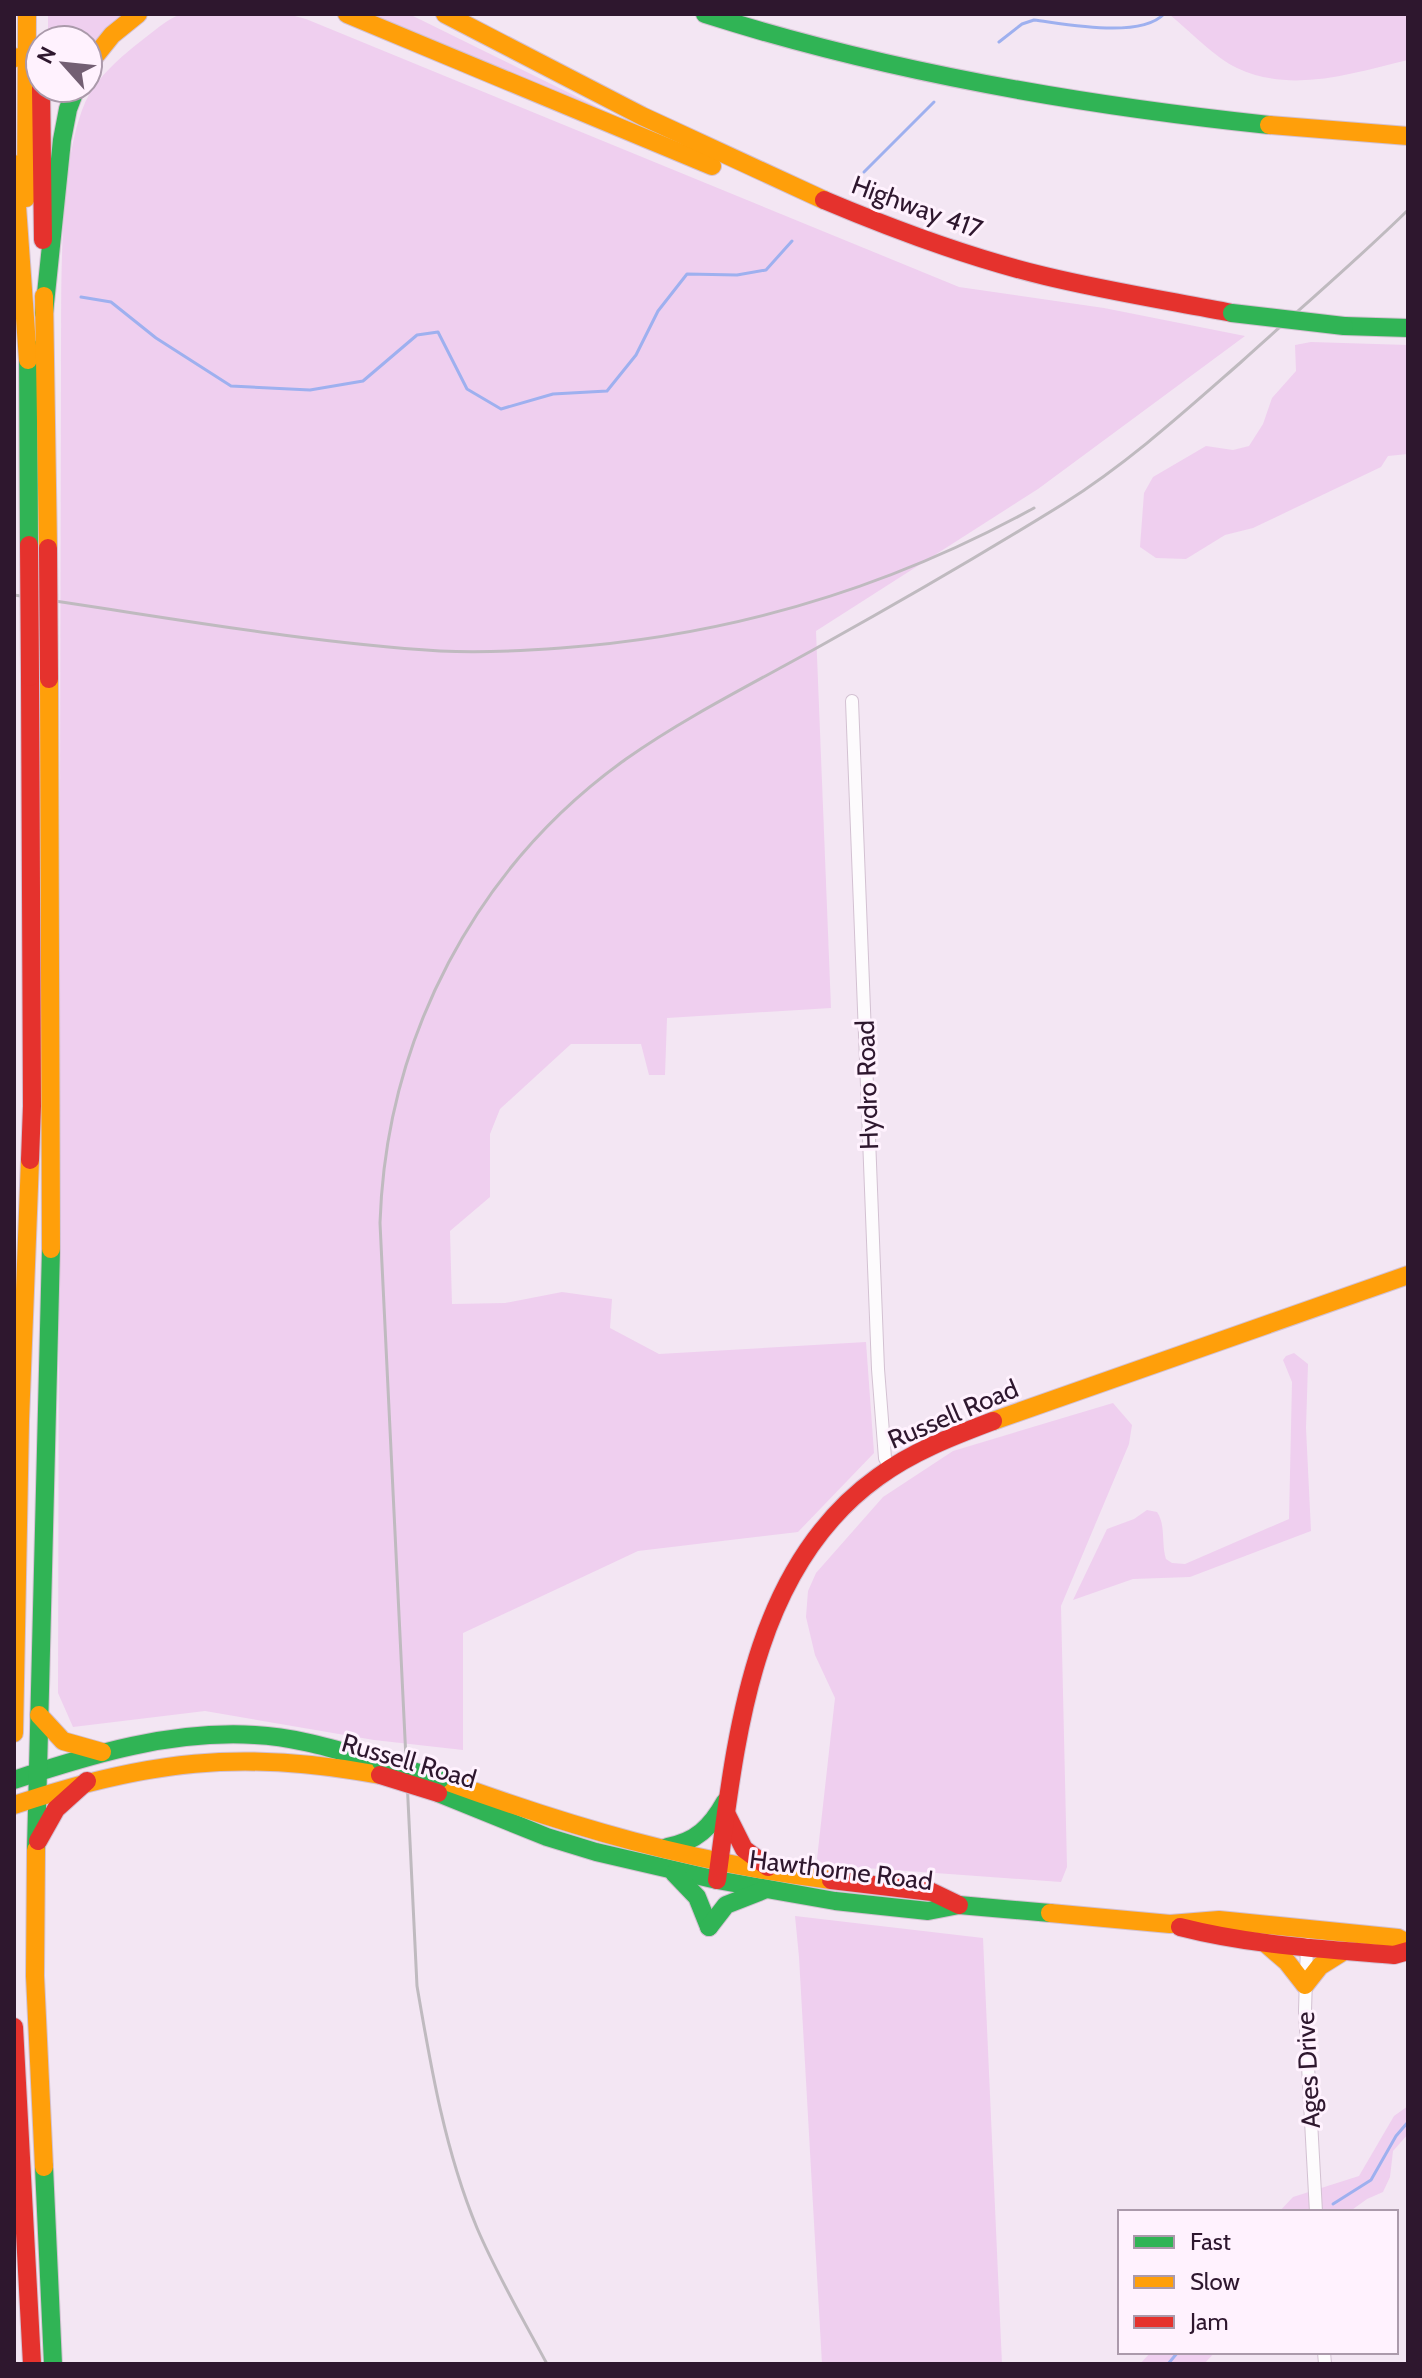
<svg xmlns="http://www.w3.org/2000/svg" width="1422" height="2378" viewBox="0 0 1422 2378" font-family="Cabin,sans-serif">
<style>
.green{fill:#efcfef}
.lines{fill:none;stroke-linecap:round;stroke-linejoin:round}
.stream{stroke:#9eb0ef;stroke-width:3}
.street-casing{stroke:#d3c1d2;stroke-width:14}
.fast-casing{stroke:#d3c1d2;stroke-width:20}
.slow-casing{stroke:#d3c1d2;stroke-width:20}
.jam-casing{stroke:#d3c1d2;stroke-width:20}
.street{stroke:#fdfbfd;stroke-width:12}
.fast{stroke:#30b455;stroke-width:18}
.slow{stroke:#ff9f0a;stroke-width:18}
.jam{stroke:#e5322d;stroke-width:18}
.rail{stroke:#bfbabf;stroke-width:3}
.fast-bridge-casing{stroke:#d3c1d2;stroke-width:20;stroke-linecap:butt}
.jam-bridge-casing{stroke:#d3c1d2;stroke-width:20;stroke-linecap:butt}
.fast-bridge{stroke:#30b455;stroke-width:18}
.jam-bridge{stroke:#e5322d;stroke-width:18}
.labels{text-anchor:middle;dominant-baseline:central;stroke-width:6;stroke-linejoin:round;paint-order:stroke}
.street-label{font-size:26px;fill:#2e172e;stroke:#fff2fe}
</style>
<rect width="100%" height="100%" fill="#f3e6f3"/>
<g class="green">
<polygon points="48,14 128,14 88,55 88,40 48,40"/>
<path d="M 181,14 L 287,14 L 306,19 L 959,287 L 1104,308 L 1245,336 L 1038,489 L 816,631 L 831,1008 L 667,1018 L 665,1075 L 649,1075 L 641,1044 L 571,1044 L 500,1109 L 490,1134 L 490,1197 L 450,1231 L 452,1304 L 505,1303 L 562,1292 L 612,1299 L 610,1328 L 659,1354 L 866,1342 L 874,1453 L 798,1532 L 638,1551 L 463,1633 L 463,1750 L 374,1740 L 205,1711 L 73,1727 L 58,1693 L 61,366 C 62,298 56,143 93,88 C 106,70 123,55 141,41 C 154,31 166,20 181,14 Z"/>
<polygon points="359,14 409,14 626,121"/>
<path d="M 1169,14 L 1408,14 L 1408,60 C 1353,73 1292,94 1237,68 C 1217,59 1187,29 1169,14 Z"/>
<polygon points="1311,342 1408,345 1408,454 1388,456 1381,467 1253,528 1225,535 1186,559 1156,558 1140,547 1144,493 1153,477 1206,446 1233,450 1249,446 1263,424 1272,398 1296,371 1295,345"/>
<path d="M 1294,1353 L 1308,1364 L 1306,1428 L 1311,1531 L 1190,1577 L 1133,1579 L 1073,1600 L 1107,1529 L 1134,1519 L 1147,1510 L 1157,1512 C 1166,1525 1161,1543 1166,1559 L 1172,1563 L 1185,1564 L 1289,1519 L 1292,1382 L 1283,1360 L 1286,1356 Z"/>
<polygon points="1113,1403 1132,1425 1129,1444 1061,1606 1067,1867 1061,1882 825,1865 817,1859 835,1698 815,1655 806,1617 808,1591 816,1573 883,1497 953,1451"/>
<polygon points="795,1916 983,1938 1002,2364 822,2364 799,1957"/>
<polygon points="1408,2106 1408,2134 1393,2151 1390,2177 1383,2192 1367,2199 1349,2212 1279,2212 1293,2197 1359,2176 1394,2116"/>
<polygon points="1151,2352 1215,2352 1204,2364 1140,2364"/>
</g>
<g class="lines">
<g class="stream">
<path d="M 999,42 L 1022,24 L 1034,20 C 1066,24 1140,39 1164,14"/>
<polyline points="864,172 934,102"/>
<polyline points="81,297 111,302 156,338 231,386 310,390 363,381 417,335 438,332 467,389 501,409 553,394 607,391 636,355 658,311 687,274 737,275 766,270 792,241"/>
<polyline points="1333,2204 1371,2180 1396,2136 1408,2122"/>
<polyline points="1168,2364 1178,2352"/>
</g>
<defs>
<g id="street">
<polyline points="852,701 878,1369 885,1458 890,1468"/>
<polyline points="1307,1944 1305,2011 1316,2212"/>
<polyline points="1324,2352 1325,2364"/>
</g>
<g id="fast">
<path d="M 705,14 C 887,72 1079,105 1269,125"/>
<polyline points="44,313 62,140 68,109 76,88"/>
<polyline points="1344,326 1408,328"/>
<polyline points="28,346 29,545"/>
<path d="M 14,1780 C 92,1754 172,1730 255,1735 C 298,1737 340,1751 381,1762"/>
<polyline points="438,1793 547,1837 596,1852 717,1880 835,1901 928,1911 959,1905 1050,1913"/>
<path d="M 667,1847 C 696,1842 711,1827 725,1802"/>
<polyline points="36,1850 51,1249"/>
<polyline points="674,1873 697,1897 709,1927"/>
<polyline points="709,1927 726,1905 764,1890"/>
<polyline points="44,2167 53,2364"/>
</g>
<g id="slow">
<polyline points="347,14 712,166"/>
<polyline points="445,14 642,116 824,200"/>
<polyline points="14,58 28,56 40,48"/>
<polyline points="88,65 112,35 138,14"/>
<polyline points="1269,125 1408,136"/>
<polyline points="14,164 28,360"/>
<polyline points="26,198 27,14"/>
<polyline points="44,296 48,548"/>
<polyline points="49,679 51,1249"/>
<polyline points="993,1421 1408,1275"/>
<polyline points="39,1715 63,1741 102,1752"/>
<polyline points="14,1733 20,1421 30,1160"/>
<path d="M 440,1779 C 571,1827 693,1863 831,1880"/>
<path d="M 14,1805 C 146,1761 242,1749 380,1775"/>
<polyline points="36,1850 35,1976 44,2167"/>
<polyline points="1050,1913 1170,1924 1219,1920 1398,1938 1408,1943"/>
<polyline points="1265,1943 1287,1962 1305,1985 1320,1966 1344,1951"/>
</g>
<g id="jam">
<polyline points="41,88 43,240"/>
<path d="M 824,200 C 895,230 970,258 1045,276 C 1107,291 1170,301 1232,313"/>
<polyline points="30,1160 32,1106 30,677"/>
<polyline points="727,1815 744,1849 768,1867"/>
<polyline points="38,1841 56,1809 87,1781"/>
<path d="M 717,1880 C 736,1738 751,1568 878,1477 C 912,1452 953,1436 993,1421"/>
<polyline points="831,1880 932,1892 959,1905"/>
<path d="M 1180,1927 C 1250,1945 1322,1949 1394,1955 L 1408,1951"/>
<polyline points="14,2027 32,2364"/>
</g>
</defs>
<use href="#street" class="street-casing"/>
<use href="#fast" class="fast-casing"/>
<use href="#slow" class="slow-casing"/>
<use href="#jam" class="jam-casing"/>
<use href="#street" class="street"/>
<use href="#fast" class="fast"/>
<use href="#slow" class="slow"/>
<use href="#jam" class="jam"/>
<g class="rail">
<path d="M 14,595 C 155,615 298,642 440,651 C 480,653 522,651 561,648 C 728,636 887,589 1034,508"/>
<path d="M 547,2364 C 523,2319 497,2275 477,2228 C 445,2151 431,2068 417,1986 L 380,1223 C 386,1039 475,867 626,759 C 687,716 756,682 822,645 C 903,600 984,553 1063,504 C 1128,463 1183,413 1240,363 C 1296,312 1354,263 1408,210"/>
</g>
<defs>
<g id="fast-bridge">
<polyline points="1232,313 1344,326"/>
<polyline points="381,1762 440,1779"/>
</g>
<g id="jam-bridge">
<polyline points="29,545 30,677"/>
<polyline points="48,548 49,679"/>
<polyline points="380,1775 438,1793"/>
</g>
</defs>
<use href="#fast-bridge" class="fast-bridge-casing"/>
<use href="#jam-bridge" class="jam-bridge-casing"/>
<use href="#fast-bridge" class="fast-bridge"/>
<use href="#jam-bridge" class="jam-bridge"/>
</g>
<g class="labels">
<g class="street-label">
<text transform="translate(917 207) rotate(20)">Highway 417</text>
<text transform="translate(867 1085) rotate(-92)">Hydro Road</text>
<text transform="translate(953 1414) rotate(-23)">Russell Road</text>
<text transform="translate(409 1761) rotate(16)">Russell Road</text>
<text transform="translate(841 1870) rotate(7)">Hawthorne Road</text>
<text transform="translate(1308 2070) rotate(-93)">Ages Drive</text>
</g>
</g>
<rect width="1422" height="2378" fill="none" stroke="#2e172e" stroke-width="32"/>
<rect x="1118" y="2210" width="280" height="144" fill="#fff2fe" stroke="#ab9aab" stroke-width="2"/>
<rect x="1134" y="2236" width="40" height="12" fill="#30b455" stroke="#ab9aab" stroke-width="2"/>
<text x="1190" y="2250" font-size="24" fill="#2e172e">Fast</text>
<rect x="1134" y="2276" width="40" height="12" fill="#ff9f0a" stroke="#ab9aab" stroke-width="2"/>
<text x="1190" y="2290" font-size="24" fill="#2e172e">Slow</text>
<rect x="1134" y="2316" width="40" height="12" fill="#e5322d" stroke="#ab9aab" stroke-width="2"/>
<text x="1190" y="2330" font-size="24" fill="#2e172e">Jam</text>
<g transform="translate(64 64) rotate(297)"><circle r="38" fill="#fff2fe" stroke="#ab9aab" stroke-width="2"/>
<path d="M0-6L14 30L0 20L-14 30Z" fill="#735f73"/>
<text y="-12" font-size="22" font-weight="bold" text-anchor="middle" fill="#2e172e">N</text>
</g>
</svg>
